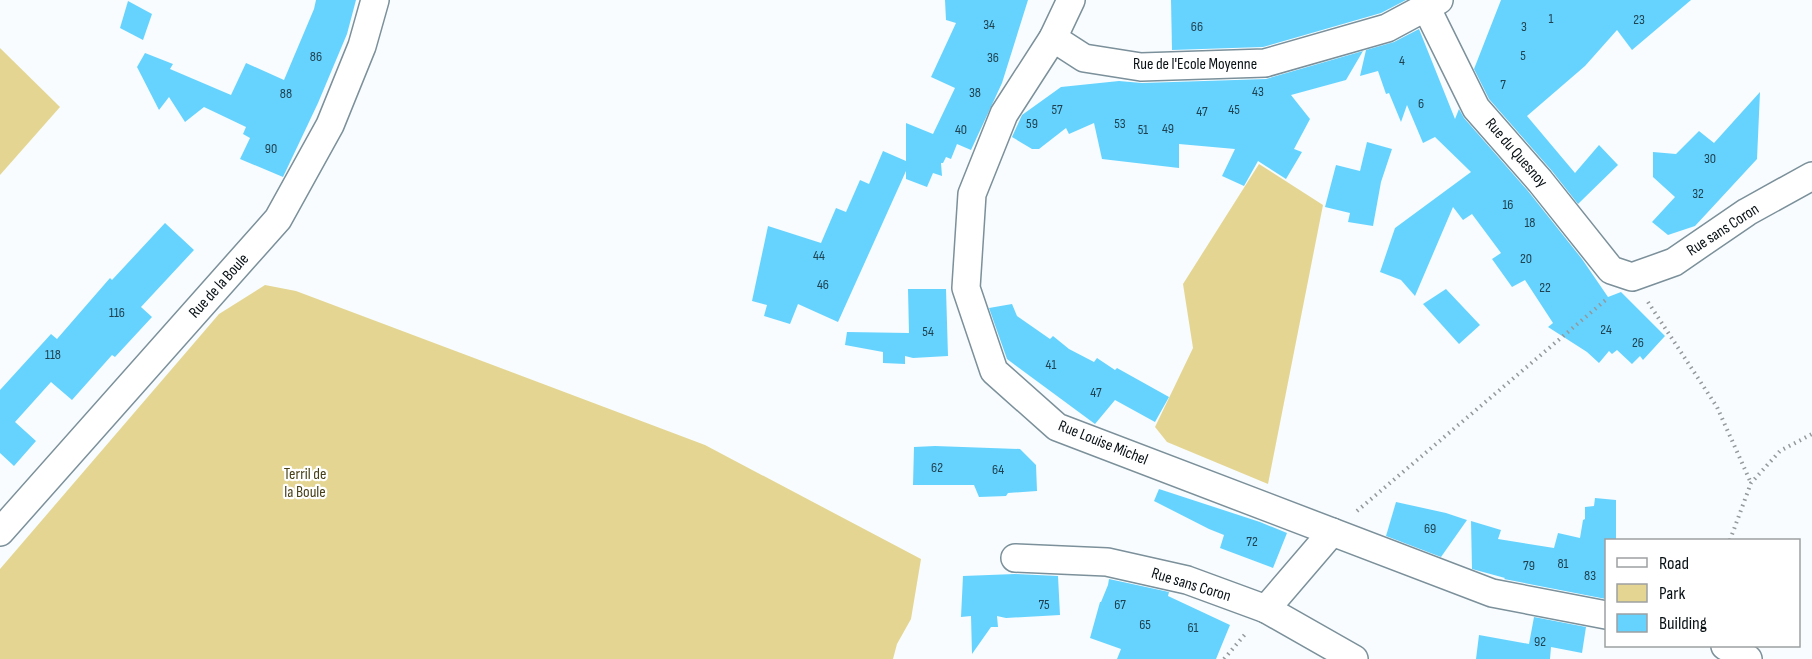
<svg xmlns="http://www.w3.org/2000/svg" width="1812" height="659" viewBox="0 0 1812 659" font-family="'Sofia Sans Condensed',sans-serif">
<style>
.green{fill:#e4d692}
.building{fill:#66d3ff}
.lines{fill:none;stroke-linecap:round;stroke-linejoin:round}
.minor-casing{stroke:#7b909a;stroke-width:30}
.path{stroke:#93999c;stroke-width:4;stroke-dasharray:1.5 4.5;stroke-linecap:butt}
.minor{stroke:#fff;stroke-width:27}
.labels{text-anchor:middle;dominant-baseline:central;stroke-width:4.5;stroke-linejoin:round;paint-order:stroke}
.number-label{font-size:14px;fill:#204250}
.street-label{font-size:16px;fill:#091115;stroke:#fff}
.park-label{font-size:16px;fill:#484018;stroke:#fff}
</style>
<rect width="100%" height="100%" fill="#f8fcfe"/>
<g class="green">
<polygon points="0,48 60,107 0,175"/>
<polygon points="1259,164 1323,205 1268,484 1167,442 1155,427 1193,348 1183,284"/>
<polygon points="265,285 296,291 705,445 921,559 911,619 897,644 893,659 0,659 0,569 219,314"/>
</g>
<g class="building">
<polygon points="316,0 356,0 347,34 318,103 283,177 240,159 250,138 243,134 246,127 204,107 185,122 169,97 159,110 137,67 145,53 173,64 170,69 231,95 246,63 284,80 314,9"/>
<polygon points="945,0 1028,0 1002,83 971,150 957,144 951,159 946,157 943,163 941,163 942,176 933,173 927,187 906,179 906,171 838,322 798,304 790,324 764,316 767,305 752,301 768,226 821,243 836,208 846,212 860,180 869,184 883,151 906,161 906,123 933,134 955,88 931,77 956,23 946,20"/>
<polygon points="1171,0 1406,0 1381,13 1263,47 1172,50"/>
<polygon points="1501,0 1691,0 1632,50 1617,30 1585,66 1527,116 1575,173 1599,145 1618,165 1578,204 1552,171 1489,99 1474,69"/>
<polygon points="128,1 152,14 143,40 120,28"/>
<polygon points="1419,29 1455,119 1459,109 1464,118 1528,191 1582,259 1608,297 1621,292 1665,336 1643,360 1640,356 1632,364 1617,350 1612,354 1609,351 1599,363 1587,352 1548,327 1553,323 1525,280 1512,287 1492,259 1501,253 1472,214 1463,220 1453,207 1415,296 1401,280 1380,272 1395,228 1471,172 1435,137 1423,143 1407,105 1401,122 1389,93 1386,94 1378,71 1360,76 1366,50 1394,42"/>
<polygon points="1363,51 1346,80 1291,95 1310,119 1294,149 1302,152 1286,179 1258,161 1244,186 1222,176 1235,149 1179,144 1179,168 1102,159 1094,123 1069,134 1066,128 1039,149 1032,149 1012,137 1022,115 1061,87 1119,81 1142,83 1266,79"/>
<polygon points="1760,92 1757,159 1695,226 1668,235 1652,222 1675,197 1653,177 1653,152 1676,154 1699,131 1714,143"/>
<polygon points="1367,142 1392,149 1381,182 1373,226 1348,222 1350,213 1325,207 1336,165 1360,171"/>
<polygon points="165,223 194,250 141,307 152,317 115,357 112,355 72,400 51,382 15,422 36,441 14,466 0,453 0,390 51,334 57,339 110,278 112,280"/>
<polygon points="908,289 946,289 948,356 913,358 905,356 905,364 883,363 883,352 845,345 847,332 909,333"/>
<polygon points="1446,289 1480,325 1459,344 1423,304"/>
<polygon points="1012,304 1017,316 1050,339 1053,336 1069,349 1094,362 1097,358 1115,370 1117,368 1169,397 1155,422 1115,400 1095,424 1007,359 989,308"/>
<polygon points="935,446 1020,449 1036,465 1037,491 1008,493 1006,496 979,497 974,485 913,485 914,447"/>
<polygon points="1159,489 1260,522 1287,533 1273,568 1220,548 1224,535 1209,529 1154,501"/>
<polygon points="1595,498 1616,500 1616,540 1606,540 1606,599 1504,579 1505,578 1472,569 1471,521 1501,530 1498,539 1554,548 1558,533 1580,538 1583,520 1585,519 1585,507 1594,506"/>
<polygon points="1396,502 1446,513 1467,520 1441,557 1386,536"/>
<polygon points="1015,574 1058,576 1060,615 1006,618 997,616 998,627 991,627 972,654 971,616 961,617 963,576"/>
<polygon points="1109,579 1169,592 1168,596 1230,625 1216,659 1117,659 1121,649 1090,638 1100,602 1101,602 1108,585"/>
<polygon points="1534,617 1586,627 1582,653 1551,647 1550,659 1476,659 1479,635 1529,644"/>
</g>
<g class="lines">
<defs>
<g id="minor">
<polyline points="1071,0 1053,38 1004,114 972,194 966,288 994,371 1057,427 1492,593 1606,615"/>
<polyline points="1426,7 1476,108 1540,181 1611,270 1632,277 1674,262 1747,212 1812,176"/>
<polyline points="1053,38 1084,58 1141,67 1265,63 1387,28 1439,0"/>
<polyline points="0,532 278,219 330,125 362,46 375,0"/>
<polyline points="1015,558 1107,562 1187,580 1266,609 1354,659"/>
<polyline points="1266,609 1332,532"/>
<polyline points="1725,646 1748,659"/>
</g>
</defs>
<use href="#minor" class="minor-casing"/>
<g class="path">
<polyline points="1648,302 1717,407 1751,483"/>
<polyline points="1357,511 1608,298"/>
<polyline points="1730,540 1751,483 1780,451 1812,434"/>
<polyline points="1224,659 1247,632"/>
</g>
<use href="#minor" class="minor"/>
</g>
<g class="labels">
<g class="number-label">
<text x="1551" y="18">1</text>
<text x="1639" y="19">23</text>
<text x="989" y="24">34</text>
<text x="1197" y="26">66</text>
<text x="1524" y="26">3</text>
<text x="1523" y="55">5</text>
<text x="316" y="56">86</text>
<text x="993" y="57">36</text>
<text x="1402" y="60">4</text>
<text x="1503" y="84">7</text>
<text x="1258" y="91">43</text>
<text x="975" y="92">38</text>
<text x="286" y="93">88</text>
<text x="1421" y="103">6</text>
<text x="1057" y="109">57</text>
<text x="1234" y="109">45</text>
<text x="1202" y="111">47</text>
<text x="1032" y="123">59</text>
<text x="1120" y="123">53</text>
<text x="1168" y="128">49</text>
<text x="961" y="129">40</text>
<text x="1143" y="129">51</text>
<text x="271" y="148">90</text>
<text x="1710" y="158">30</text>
<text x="1698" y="193">32</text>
<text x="1508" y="204">16</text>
<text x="1530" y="222">18</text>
<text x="819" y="255">44</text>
<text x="1526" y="258">20</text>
<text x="823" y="284">46</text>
<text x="1545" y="287">22</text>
<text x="117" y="312">116</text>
<text x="1606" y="329">24</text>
<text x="928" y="331">54</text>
<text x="1638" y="342">26</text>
<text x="53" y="354">118</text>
<text x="1051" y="364">41</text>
<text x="1096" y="392">47</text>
<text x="937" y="467">62</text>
<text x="998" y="469">64</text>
<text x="1430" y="528">69</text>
<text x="1252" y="541">72</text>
<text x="1563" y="563">81</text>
<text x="1529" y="565">79</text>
<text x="1590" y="575">83</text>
<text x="1044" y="604">75</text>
<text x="1120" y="604">67</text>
<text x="1145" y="624">65</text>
<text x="1193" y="627">61</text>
<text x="1540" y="641">92</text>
</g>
<g class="street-label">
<text x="1195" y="64">Rue de l'Ecole Moyenne</text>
<text transform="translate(1516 153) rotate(49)">Rue du Quesnoy</text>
<text transform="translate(1723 230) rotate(-33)">Rue sans Coron</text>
<text transform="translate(219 286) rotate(-48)">Rue de la Boule</text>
<text transform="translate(1103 443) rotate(22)">Rue Louise Michel</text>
<text transform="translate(1191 585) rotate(17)">Rue sans Coron</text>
</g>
<g class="park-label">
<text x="305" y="474">Terril de<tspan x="305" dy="18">la Boule</tspan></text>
</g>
</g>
<rect x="1605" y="539" width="195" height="108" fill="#ffffff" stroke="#9da0a1" stroke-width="1.5"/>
<rect x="1617" y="558" width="30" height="9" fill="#ffffff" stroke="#9da0a1" stroke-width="1.5"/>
<text x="1659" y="569" font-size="18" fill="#091115">Road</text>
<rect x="1617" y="584" width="30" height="18" fill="#e4d692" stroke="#9da0a1" stroke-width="1.5"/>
<text x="1659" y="599" font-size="18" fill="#091115">Park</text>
<rect x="1617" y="614" width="30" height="18" fill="#66d3ff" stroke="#9da0a1" stroke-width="1.5"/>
<text x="1659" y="629" font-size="18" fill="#091115">Building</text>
</svg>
